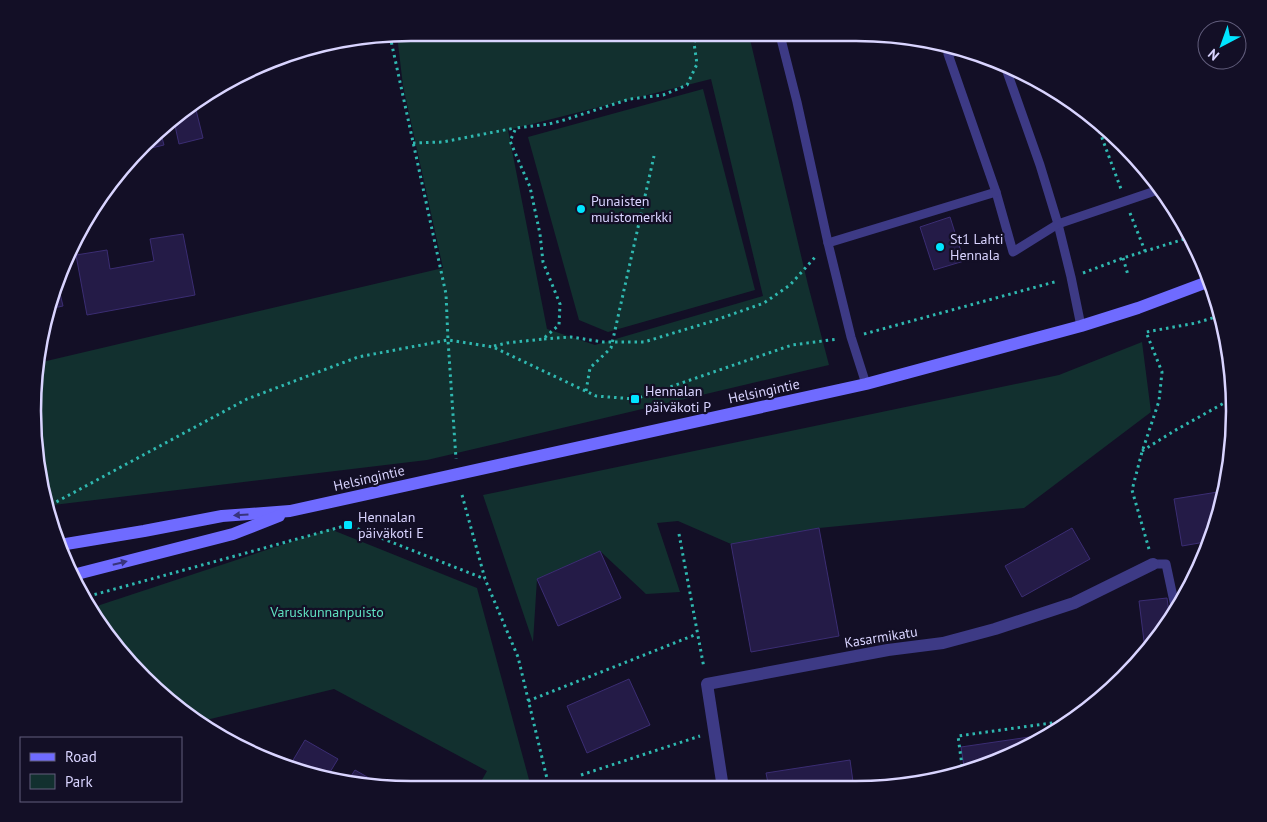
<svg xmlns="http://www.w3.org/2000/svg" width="1267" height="822" viewBox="0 0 1267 822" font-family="'PT Sans',sans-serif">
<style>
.green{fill:#12302f;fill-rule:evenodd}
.building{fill:#241b47;stroke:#3b2d73}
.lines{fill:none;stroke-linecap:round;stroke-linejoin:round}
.path{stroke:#2fb8b0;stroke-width:3;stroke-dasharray:2.5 4;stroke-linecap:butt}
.lane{stroke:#3d3a85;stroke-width:9}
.street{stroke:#3d3a85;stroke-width:12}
.secondary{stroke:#6f6bff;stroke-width:12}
.oneway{fill:#38347d}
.poi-dot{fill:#00e5ff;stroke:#130f26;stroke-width:2}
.labels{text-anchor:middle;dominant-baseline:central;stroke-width:4.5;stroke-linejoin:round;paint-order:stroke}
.poi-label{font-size:14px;fill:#d9d4ff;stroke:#130f26;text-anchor:start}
.street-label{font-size:14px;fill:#d9d4ff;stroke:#130f26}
.park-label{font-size:14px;fill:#5fe0c0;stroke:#130f26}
.rim{fill:none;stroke:#d9d4ff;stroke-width:2.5}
</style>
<rect width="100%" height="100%" fill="#130f26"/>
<g class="green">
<path d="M 411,33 L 749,35 L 808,285 L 829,365 L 427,460 L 45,506 L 33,387 L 38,363 L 443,268 L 403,86 L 397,35 ZM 711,79 L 763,296 L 595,345 L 547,329 L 508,130 Z"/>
<polygon points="703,89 755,290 608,332 579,320 528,137"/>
<polygon points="1142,342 1151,412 1024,508 819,528 731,544 678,521 657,523 680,592 646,594 600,551 537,579 533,642 483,495 1059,375"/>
<polygon points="330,529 477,588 531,787 478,787 487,771 334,689 202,721 162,696 92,611 100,605"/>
</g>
<g class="building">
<polygon points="194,102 203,138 179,144 174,121"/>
<polygon points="161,134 164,145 143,150"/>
<polygon points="950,217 964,261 934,270 920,227"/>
<polygon points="183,234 195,295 87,315 76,255 107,250 110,269 154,261 150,239"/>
<polygon points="57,281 63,306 49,309 53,289"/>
<polygon points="1224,491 1215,532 1211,541 1182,546 1174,499"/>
<polygon points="819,528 839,636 751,652 731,544"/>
<polygon points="1072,528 1090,559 1022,597 1005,566"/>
<polygon points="600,551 621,598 558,626 537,579"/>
<polygon points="1167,598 1170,620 1149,648 1145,649 1139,601"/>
<polygon points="629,679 650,725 587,753 567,706"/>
<polygon points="1050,734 1023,751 965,773 961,747"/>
<polygon points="305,740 338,759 327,777 289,767"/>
<polygon points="850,760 854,789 769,788 766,773"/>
<polygon points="355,770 383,786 362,786 347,782"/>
</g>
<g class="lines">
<g class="path">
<polyline points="390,36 446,294 448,340 456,459"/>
<polyline points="1095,119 1121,189"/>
<polyline points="413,143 443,142 515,128"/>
<polyline points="1130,213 1145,251"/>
<polyline points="1123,258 1128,275"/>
<polyline points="1083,273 1123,258 1191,237"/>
<polyline points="864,334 1058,281"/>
<polyline points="544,339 571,337 603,342 644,342 713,321 764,303 790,285 817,255"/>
<polyline points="494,346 507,343 543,339 559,325 560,304 543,262 540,234 530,187 510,141 516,128 549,124 564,120 630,99 663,95 687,85 697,64 694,43 697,34"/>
<polyline points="586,391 590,368 611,348 654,156"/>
<polyline points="1142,451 1174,431 1233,398"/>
<polyline points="462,495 485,579 518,657 549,787"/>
<polyline points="45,508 247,399 358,357 448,340 493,347 596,396 635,399 792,345 838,339"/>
<polyline points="679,534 704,668"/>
<polyline points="1149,549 1132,490 1142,452 1159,401 1162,372 1146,332 1196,323 1222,315"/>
<polyline points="82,598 348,525 485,579"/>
<polyline points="528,701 697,634"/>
<polyline points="963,773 958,736 1073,720"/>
<polyline points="581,775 700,736"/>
</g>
<g class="lane">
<polyline points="780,35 797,102 828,243"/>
<polyline points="1005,66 1040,165 1058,224 1071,277 1081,326"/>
<polyline points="996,192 1013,252 1058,224 1161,189"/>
<polyline points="866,384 851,337 828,243 996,192 948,54 955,51"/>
<polyline points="1153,564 1166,564 1176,611"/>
</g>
<polyline class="street" points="723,788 707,684 888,650 943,643 995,629 1074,603 1153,564"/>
<g class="secondary">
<polyline points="60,545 144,531 222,516 290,511 866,384 1081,326 1138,308 1210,281"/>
<polyline points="73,575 233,534 279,516"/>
</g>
</g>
<defs><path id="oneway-solid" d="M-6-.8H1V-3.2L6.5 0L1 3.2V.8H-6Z" transform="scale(1.25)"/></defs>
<g class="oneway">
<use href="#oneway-solid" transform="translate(241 515) rotate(176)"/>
<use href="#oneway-solid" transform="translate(120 563) rotate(-14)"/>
</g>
<g class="poi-dot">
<circle cx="581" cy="209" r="5"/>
<circle cx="940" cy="247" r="5"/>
<rect x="630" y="394" width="10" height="10" rx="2.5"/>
<rect x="343" y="520" width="10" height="10" rx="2.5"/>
</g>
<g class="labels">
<g class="poi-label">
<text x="591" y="201">Punaisten<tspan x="591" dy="16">muistomerkki</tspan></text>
<text x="950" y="239">St1 Lahti<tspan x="950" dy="16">Hennala</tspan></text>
<text x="645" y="391">Hennalan<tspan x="645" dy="16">päiväkoti P</tspan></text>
<text x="358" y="517">Hennalan<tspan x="358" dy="16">päiväkoti E</tspan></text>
</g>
<g class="street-label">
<text transform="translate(764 391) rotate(-12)">Helsingintie</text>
<text transform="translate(369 478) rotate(-13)">Helsingintie</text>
<text transform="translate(881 637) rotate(-9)">Kasarmikatu</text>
</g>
<g class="park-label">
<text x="327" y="612">Varuskunnanpuisto</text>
</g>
</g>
<path d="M0 0H1267V822H0ZM411 41H856A370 370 0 0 1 1226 411V411A370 370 0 0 1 856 781H411A370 370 0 0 1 41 411V411A370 370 0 0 1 411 41Z" fill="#130f26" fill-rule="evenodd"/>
<path class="rim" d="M411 41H856A370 370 0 0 1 1226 411V411A370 370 0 0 1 856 781H411A370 370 0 0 1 41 411V411A370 370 0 0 1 411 41Z"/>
<rect x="20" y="737" width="162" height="65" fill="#130f26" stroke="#625e7d"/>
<rect x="30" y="753" width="25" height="8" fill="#6f6bff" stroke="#625e7d"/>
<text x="65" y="762" font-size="15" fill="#d9d4ff">Road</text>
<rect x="30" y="774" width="25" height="15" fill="#12302f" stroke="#625e7d"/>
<text x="65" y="787" font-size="15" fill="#d9d4ff">Park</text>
<g transform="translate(1222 45) rotate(221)"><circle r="24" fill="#130f26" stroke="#625e7d"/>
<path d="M0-4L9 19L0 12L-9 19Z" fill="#00e5ff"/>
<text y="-8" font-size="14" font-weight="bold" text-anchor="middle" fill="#d9d4ff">N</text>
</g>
</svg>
